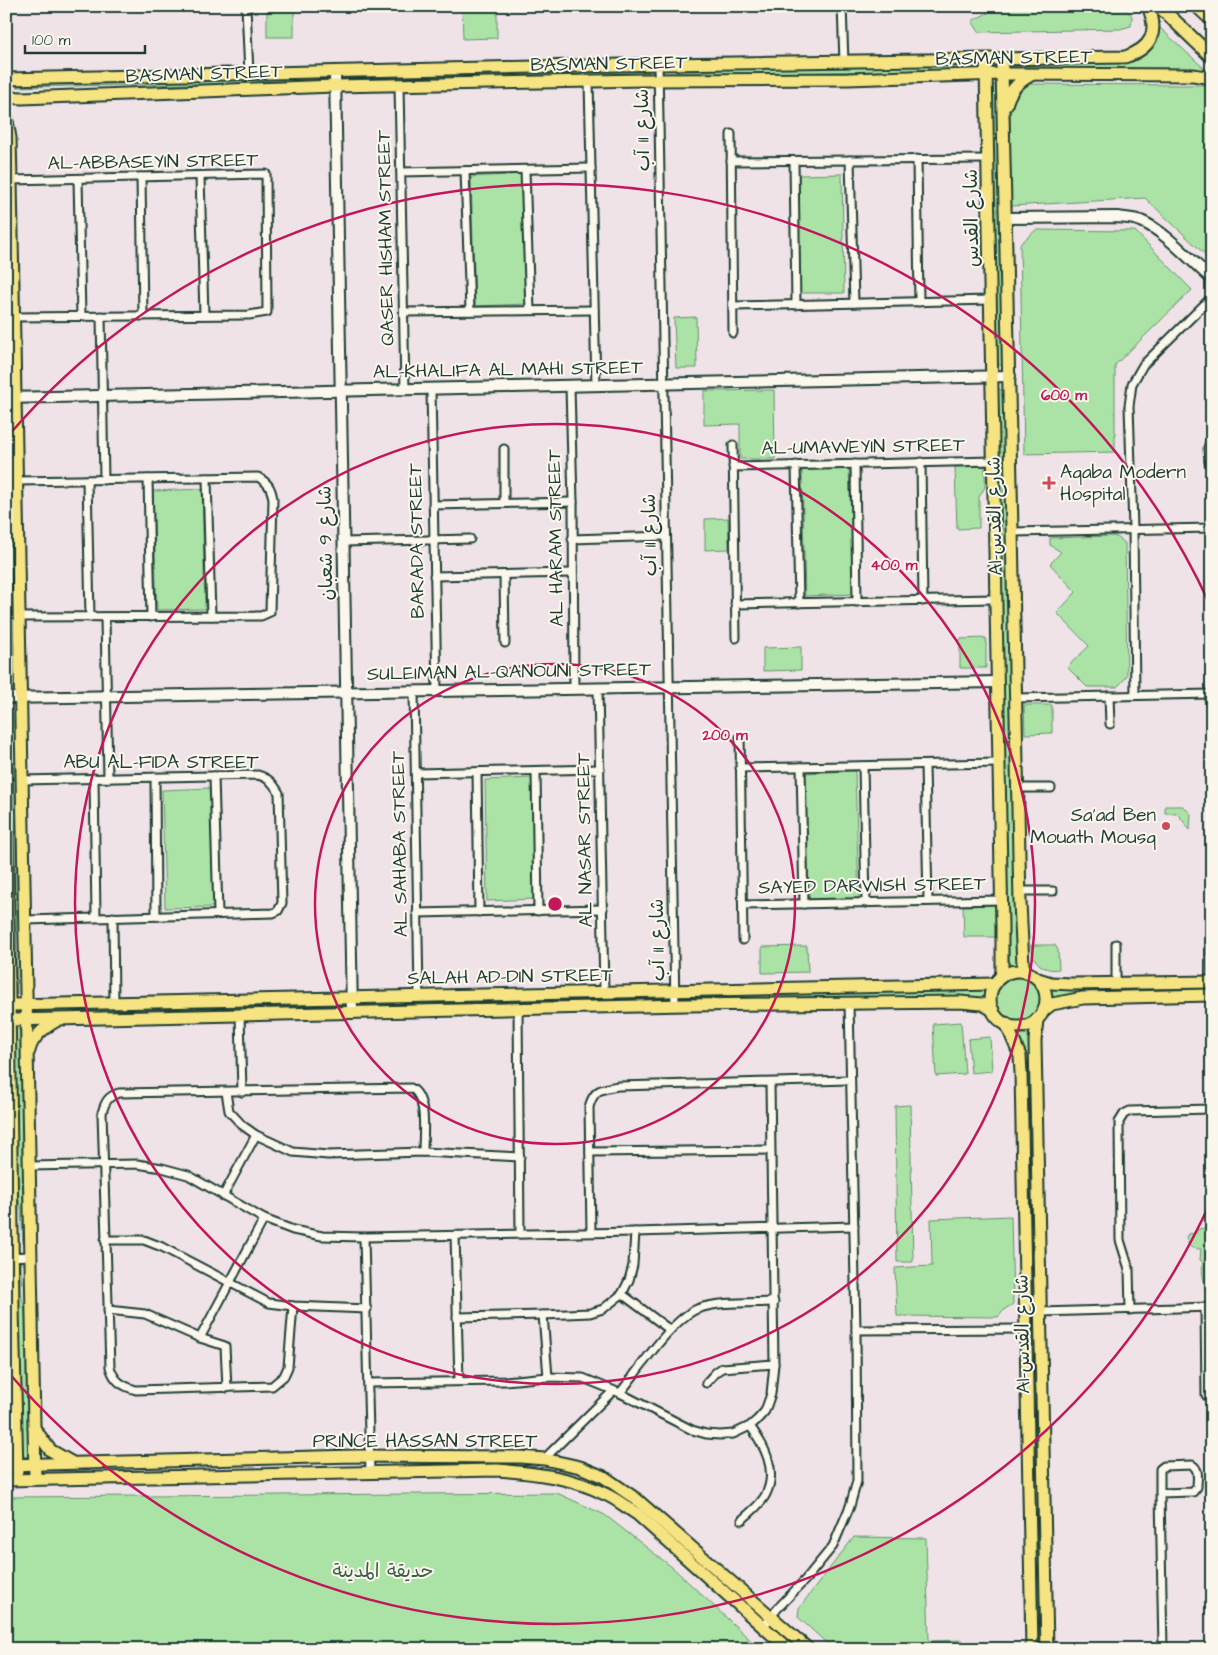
<svg xmlns="http://www.w3.org/2000/svg" width="1218" height="1655" viewBox="0 0 1218 1655" font-family="'Architects Daughter','Playpen Sans Arabic',sans-serif">
<style>
.green{fill:#abe3a6;stroke:#65906d}
.lines{fill:none;stroke-linecap:round;stroke-linejoin:round}
.street-casing{stroke:#1f3d34;stroke-width:11}
.secondary-casing{stroke:#1f3d34;stroke-width:14}
.primary-casing{stroke:#1f3d34;stroke-width:15}
.highway-casing{stroke:#1f3d34;stroke-width:16}
.street{stroke:#fbf7ec;stroke-width:7}
.secondary{stroke:#fbf7ec;stroke-width:10}
.primary{stroke:#f6e381;stroke-width:11}
.highway{stroke:#f6e381;stroke-width:12}
.ring{fill:none;stroke:#c2185b;stroke-width:2.5}
.poi-dot{fill:#d1495b;stroke:#fbf7ec;stroke-width:2}
.labels{text-anchor:middle;dominant-baseline:central;stroke-width:4;stroke-linejoin:round;paint-order:stroke}
.street-label{font-size:19px;fill:#1f3d34;stroke:#fbf7ec}
.poi-label{font-size:19px;fill:#1f3d34;stroke:#fbf7ec;text-anchor:start}
.park-label{font-size:19px;fill:#3b5e4b;stroke:#fbf7ec}
.centre{fill:#c2185b;stroke:#fbf7ec;stroke-width:2.5}
.ring-label{font-size:15px;text-anchor:middle;font-weight:bold;fill:#c2185b;stroke:#fbf7ec;stroke-width:4;stroke-linejoin:round;paint-order:stroke}
</style>
<rect width="100%" height="100%" fill="#efe3e8"/>
<filter id="ink" filterUnits="userSpaceOnUse"><feTurbulence type="fractalNoise" baseFrequency=".02" numOctaves="2"/><feDisplacementMap in="SourceGraphic" scale="10" xChannelSelector="R" yChannelSelector="G"/><feConvolveMatrix kernelMatrix="1 2 1 2 8 2 1 2 1" color-interpolation-filters="sRGB"/></filter>
<g filter="url(#ink)">
<g class="green">
<rect x="267" y="6" width="27" height="31"/>
<polygon points="462,6 497,6 497,38 463,39"/>
<polygon points="1001,6 1123,6 1132,16 1131,26 1120,29 979,32 972,21"/>
<polygon points="1160,28 1206,70 1009,70 1009,66 1059,66 1075,62 1132,62 1141,58 1150,51 1157,40"/>
<polygon points="974,64 985,69 678,75 675,75 675,73 676,71 711,71 720,69"/>
<polygon points="639,70 648,72 648,75 346,81 346,80 350,78 390,77 401,75"/>
<polygon points="314,77 323,77 324,80 314,82 17,87 17,85 32,84"/>
<polygon points="1025,84 1192,85 1203,85 1212,88 1212,261 1145,198 1011,206 1010,107 1015,96"/>
<polygon points="991,85 998,85 1006,365 998,365"/>
<polygon points="522,174 527,304 475,306 471,177"/>
<polygon points="842,174 844,293 800,293 799,175"/>
<polygon points="1036,230 1135,231 1192,290 1115,365 1115,452 1024,454 1020,244"/>
<polygon points="696,317 697,368 676,368 674,318"/>
<polygon points="1000,389 1002,391 1005,440 1015,895 1018,964 1014,966 1009,964 998,391"/>
<polygon points="774,390 775,459 740,459 740,424 704,425 704,391"/>
<polygon points="6,411 7,411 14,687 10,687 6,536"/>
<polygon points="985,466 985,487 979,497 979,528 957,529 955,467"/>
<polygon points="849,469 854,594 805,596 802,470"/>
<polygon points="202,489 205,609 157,610 153,491"/>
<polygon points="728,518 729,549 705,550 705,519"/>
<polygon points="1112,536 1117,537 1125,543 1127,675 1124,680 1117,687 1087,687 1067,667 1089,646 1057,613 1076,592 1050,564 1061,552 1050,545 1050,538"/>
<polygon points="986,638 986,668 960,668 960,639"/>
<polygon points="801,647 801,670 763,671 763,648"/>
<polygon points="1024,705 1052,705 1052,733 1025,734"/>
<polygon points="12,712 15,736 17,995 15,978 8,729 10,713"/>
<polygon points="855,771 859,899 809,901 805,773"/>
<polygon points="532,778 535,899 487,901 485,780"/>
<polygon points="210,788 214,907 165,908 162,790"/>
<polygon points="1165,806 1183,806 1191,814 1190,830 1177,813 1165,813"/>
<polygon points="996,905 997,937 964,937 963,906"/>
<path d="M 1031,945 L 1055,945 L 1058,950 L 1059,969 C 1042,972 1032,961 1031,945 Z"/>
<polygon points="807,946 808,972 762,973 762,947"/>
<circle cx="1018" cy="999" r="23"/>
<polygon points="1181,987 1148,988 1143,992 1054,998 1051,992 1052,988"/>
<polygon points="984,990 984,998 685,1000 685,995 689,994"/>
<polygon points="662,995 663,998 662,1000 359,1009 359,1001"/>
<polygon points="335,1001 339,1004 335,1007 41,1013 34,1011 33,1008"/>
<polygon points="961,1022 965,1074 936,1076 933,1024"/>
<polygon points="15,1026 19,1029 20,1034 24,1243 23,1244 21,1208 16,1191"/>
<polygon points="1031,1034 1033,1218 1031,1217 1031,1183 1028,1181 1017,1035"/>
<polygon points="990,1037 992,1071 971,1073 968,1039"/>
<polygon points="910,1105 913,1262 897,1262 895,1106"/>
<polygon points="1011,1216 1013,1304 1005,1309 998,1317 897,1316 895,1268 932,1266 931,1219"/>
<path d="M 1207,1228 L 1212,1230 L 1212,1292 L 1206,1290 C 1204,1281 1201,1272 1203,1262 L 1200,1260 L 1201,1249 C 1187,1248 1190,1247 1186,1237 L 1188,1234 L 1196,1233 L 1198,1229 Z"/>
<polygon points="1030,1238 1032,1238 1032,1282 1036,1292 1038,1489 1037,1488 1036,1442 1032,1437"/>
<polygon points="21,1262 22,1298 25,1310 28,1456 25,1457 23,1455 18,1263"/>
<polygon points="557,1493 605,1515 673,1568 760,1649 6,1649 6,1497"/>
<polygon points="1035,1509 1037,1510 1038,1551 1041,1566 1043,1649 1036,1649 1034,1510"/>
<polygon points="854,1537 926,1538 929,1641 963,1640 959,1649 833,1649 798,1617 799,1608"/>
</g>
<g class="lines">
<defs>
<g id="street">
<polyline points="246,6 249,74"/>
<polyline points="842,6 844,62"/>
<polyline points="658,65 675,1005"/>
<polyline points="589,82 596,386"/>
<polyline points="399,85 405,390"/>
<polyline points="731,134 733,333"/>
<polyline points="917,159 919,302"/>
<polyline points="850,160 854,303"/>
<polyline points="731,161 988,159"/>
<polyline points="794,161 796,305"/>
<polyline points="525,170 530,310"/>
<polyline points="465,171 470,311"/>
<polyline points="401,172 591,168"/>
<polyline points="200,176 204,315"/>
<polyline points="141,177 143,316"/>
<polyline points="78,179 81,316"/>
<polyline points="11,180 266,174 267,312 249,315 14,317"/>
<polyline points="733,306 991,300"/>
<polyline points="404,312 594,310"/>
<polyline points="101,316 104,480"/>
<polyline points="570,386 573,502 574,689"/>
<polyline points="431,390 437,691"/>
<polyline points="733,445 736,638"/>
<polyline points="504,449 504,503"/>
<polyline points="921,462 923,601"/>
<polyline points="1209,462 1208,448 1212,436"/>
<polyline points="855,464 857,602"/>
<polyline points="796,465 799,603"/>
<polyline points="733,467 994,461"/>
<polyline points="207,478 211,616"/>
<polyline points="148,479 151,617"/>
<polyline points="87,480 90,617"/>
<path d="M 17,481 L 258,477 C 268,483 271,487 273,499 L 270,612 L 261,616 L 18,617"/>
<polyline points="433,505 573,502"/>
<polyline points="1012,532 1212,528"/>
<polyline points="572,539 666,536"/>
<polyline points="343,542 470,539"/>
<polyline points="504,575 505,643"/>
<polyline points="434,576 572,573"/>
<polyline points="735,604 995,599"/>
<polyline points="105,617 108,778"/>
<polyline points="598,688 604,992"/>
<polyline points="414,691 419,996"/>
<polyline points="1135,695 1133,528 1129,406 1132,384 1143,365 1212,297"/>
<polyline points="1109,696 1110,724"/>
<polyline points="1015,698 1212,694"/>
<polyline points="1211,724 1211,694"/>
<polyline points="740,737 743,940"/>
<polyline points="925,765 928,901"/>
<polyline points="863,766 866,903"/>
<polyline points="801,767 804,904"/>
<polyline points="740,768 999,763"/>
<polyline points="536,771 538,911"/>
<polyline points="477,772 479,912"/>
<polyline points="416,773 600,769"/>
<polyline points="214,776 218,914"/>
<polyline points="155,777 156,916"/>
<polyline points="94,778 96,917"/>
<path d="M 22,780 L 258,775 C 270,779 273,783 279,793 L 282,903 L 278,911 L 273,913 L 25,920"/>
<polyline points="1017,788 1051,788"/>
<polyline points="1020,891 1053,891"/>
<polyline points="743,905 1001,900"/>
<polyline points="417,913 603,909"/>
<polyline points="113,917 114,1003"/>
<polyline points="1116,944 1116,983"/>
<polyline points="1211,946 1212,982"/>
<polyline points="518,1009 520,1233"/>
<polyline points="240,1015 242,1092"/>
<polyline points="226,1092 229,1111 242,1125 256,1135 293,1152 328,1155 423,1152 520,1157"/>
<polyline points="590,1152 770,1150"/>
<polyline points="29,1166 137,1164 162,1168 188,1175 264,1219 293,1230 322,1236 364,1237 635,1232 854,1226"/>
<polyline points="223,1196 256,1135"/>
<path d="M 591,1232 L 589,1107 C 594,1089 601,1089 618,1086 L 850,1080"/>
<polyline points="455,1235 459,1381"/>
<polyline points="364,1237 370,1473"/>
<polyline points="105,1240 144,1240 162,1247 269,1303 293,1306 367,1309"/>
<polyline points="6,1257 31,1256"/>
<polyline points="622,1294 670,1330"/>
<path d="M 293,1306 L 288,1367 L 284,1376 L 272,1386 L 136,1390 C 122,1386 114,1381 110,1367 L 102,1113 C 105,1102 108,1096 119,1093 L 411,1088 C 428,1097 423,1134 423,1152"/>
<polyline points="1205,1308 1206,1395 1212,1402"/>
<polyline points="108,1310 145,1314 200,1338 225,1346 227,1388"/>
<polyline points="1130,1310 1129,1269 1120,1240 1119,1122 1124,1114 1130,1111 1212,1109"/>
<polyline points="1041,1312 1212,1307"/>
<polyline points="543,1315 548,1377"/>
<polyline points="457,1317 543,1315 590,1313 603,1309 622,1294 629,1280 633,1265 635,1232"/>
<polyline points="856,1330 1026,1329"/>
<polyline points="200,1338 264,1219"/>
<polyline points="368,1383 505,1381 548,1377 583,1378 620,1393 692,1430 706,1434 720,1435 733,1434 750,1426 757,1420 765,1411 771,1394 774,1364 770,1083"/>
<polyline points="706,1383 716,1372 722,1368 774,1364"/>
<path d="M 620,1393 C 639,1370 671,1320 697,1309 C 718,1301 751,1303 774,1302"/>
<polyline points="544,1459 613,1391"/>
<path d="M 1160,1493 L 1193,1492 L 1197,1487 C 1197,1480 1200,1469 1192,1465 L 1164,1466 L 1160,1469 L 1160,1493 L 1163,1649"/>
<path d="M 742,1520 C 750,1512 761,1505 766,1494 C 778,1470 764,1445 750,1426"/>
<polyline points="764,1626 777,1609 806,1579 833,1546 850,1506 857,1481 856,1330 849,1003"/>
</g>
<g id="secondary">
<polyline points="335,73 352,1013"/>
<path d="M 1006,218 L 1117,217 C 1125,218 1133,218 1141,221 C 1165,231 1192,262 1212,279"/>
<polyline points="6,398 1010,376"/>
<polyline points="6,698 997,682"/>
</g>
<g id="primary">
<polyline points="1002,67 1020,902 1023,965 1026,972"/>
<polyline points="986,68 1002,927 1002,969 1001,977"/>
<path d="M 6,79 L 664,64 L 1125,57 C 1152,48 1159,32 1148,6"/>
<polyline points="6,97 22,98 335,86 644,80 848,79 1002,74 1193,75 1212,78"/>
<path d="M 1006,105 C 1010,90 1017,83 1031,75"/>
<polyline points="6,115 10,138 11,180 35,1479"/>
<polyline points="6,766 13,1307 17,1471"/>
<circle cx="1018" cy="999" r="28"/>
<polyline points="1038,979 1051,983 1071,984 1212,982"/>
<polyline points="10,1005 995,984"/>
<polyline points="1044,1010 1052,1004 1083,998 1212,995"/>
<polyline points="1037,1019 1035,1041 1047,1649"/>
<polyline points="10,1020 686,1005 960,1002 982,1004 993,1010"/>
<polyline points="1006,1023 1020,1056 1021,1073 1032,1649"/>
<path d="M 29,1051 C 32,1037 45,1027 58,1020"/>
<polyline points="34,1428 50,1450 71,1462"/>
<polyline points="6,1465 355,1456 520,1457 544,1459 580,1467 604,1477 636,1499 808,1649"/>
<path d="M 6,1480 L 497,1470 C 536,1473 572,1477 607,1495 C 618,1500 627,1508 637,1514 L 788,1649"/>
</g>
<g id="highway">
<polyline points="1159,6 1212,57"/>
<polyline points="1197,6 1212,20"/>
</g>
</defs>
<use href="#street" class="street-casing"/>
<use href="#secondary" class="secondary-casing"/>
<use href="#primary" class="primary-casing"/>
<use href="#highway" class="highway-casing"/>
<use href="#street" class="street"/>
<use href="#secondary" class="secondary"/>
<use href="#primary" class="primary"/>
<use href="#highway" class="highway"/>
</g>
</g>
<g class="ring">
<circle cx="555" cy="904" r="240"/>
<circle cx="555" cy="904" r="480"/>
<path d="M1210 1203A720 720 0 0 1 8 1372M8 436A720 720 0 0 1 1210 605"/>
</g>
<g class="poi-dot">
<path d="M1046.5 475.5h5v5h5v5h-5v5h-5v-5h-5v-5h5z"/>
<circle cx="1166" cy="826" r="5"/>
</g>
<g class="labels">
<g class="street-label">
<text transform="translate(1014 58) rotate(-1)">BASMAN STREET</text>
<text transform="translate(609 64) rotate(-1)">BASMAN STREET</text>
<text transform="translate(204 74) rotate(-2)">BASMAN STREET</text>
<text transform="translate(643 130) rotate(-91)">شارع 11 آب</text>
<text transform="translate(153 162) rotate(-1)">AL-ABBASEYIN STREET</text>
<text transform="translate(972 218) rotate(-91)">شارع القدس</text>
<text transform="translate(386 238) rotate(-91)">QASER HISHAM STREET</text>
<text transform="translate(508 370) rotate(-1)">AL-KHALIFA AL MAHI STREET</text>
<text transform="translate(863 447) rotate(-1)">AL-UMAWEYIN STREET</text>
<text transform="translate(995 516) rotate(-91)">Al-شارع القدس</text>
<text transform="translate(650 535) rotate(-91)">شارع 11 آب</text>
<text transform="translate(556 538) rotate(-91)">AL HARAM STREET</text>
<text transform="translate(417 541) rotate(-91)">BARADA STREET</text>
<text transform="translate(326 543) rotate(-91)">شارع 9 شعبان</text>
<text transform="translate(509 672) rotate(-1)">SULEIMAN AL-QANOUNI STREET</text>
<text x="161" y="762">ABU AL-FIDA STREET</text>
<text transform="translate(585 840) rotate(-91)">AL NASAR STREET</text>
<text transform="translate(400 844) rotate(-91)">AL SAHABA STREET</text>
<text transform="translate(872 886) rotate(-1)">SAYED DARWISH STREET</text>
<text transform="translate(658 940) rotate(-91)">شارع 11 آب</text>
<text transform="translate(510 977) rotate(-1)">SALAH AD-DIN STREET</text>
<text transform="translate(1023 1334) rotate(-91)">Al-شارع القدس</text>
<text x="425" y="1441">PRINCE HASSAN STREET</text>
</g>
<g class="poi-label">
<text x="1060" y="472">Aqaba Modern<tspan x="1060" dy="22">Hospital</tspan></text>
<text x="1156" y="815" text-anchor="end">Sa'ad Ben<tspan x="1156" dy="22">Mouath Mousq</tspan></text>
</g>
<g class="park-label">
<text x="383" y="1571">حديقة المدينة</text>
</g>
</g>
<circle cx="555" cy="904" r="8" class="centre"/>
<g class="ring-label">
<text x="1064" y="400">600 m</text>
<text x="894" y="570">400 m</text>
<text x="725" y="740">200 m</text>
</g>
<rect width="1218" height="1655" fill="none" stroke="#fbf7ec" stroke-width="25"/>
<rect x="12" y="12" width="1193" height="1630" fill="none" stroke="#1f3d34" stroke-width="2" filter="url(#ink)"/>
<path d="M25 45v8h120v-8" fill="none" stroke="#1f3d34" stroke-width="2.5"/>
<text x="32" y="45" font-size="15" fill="#1f3d34" stroke="#fbf7ec" stroke-width="4" paint-order="stroke">100 m</text>
</svg>
